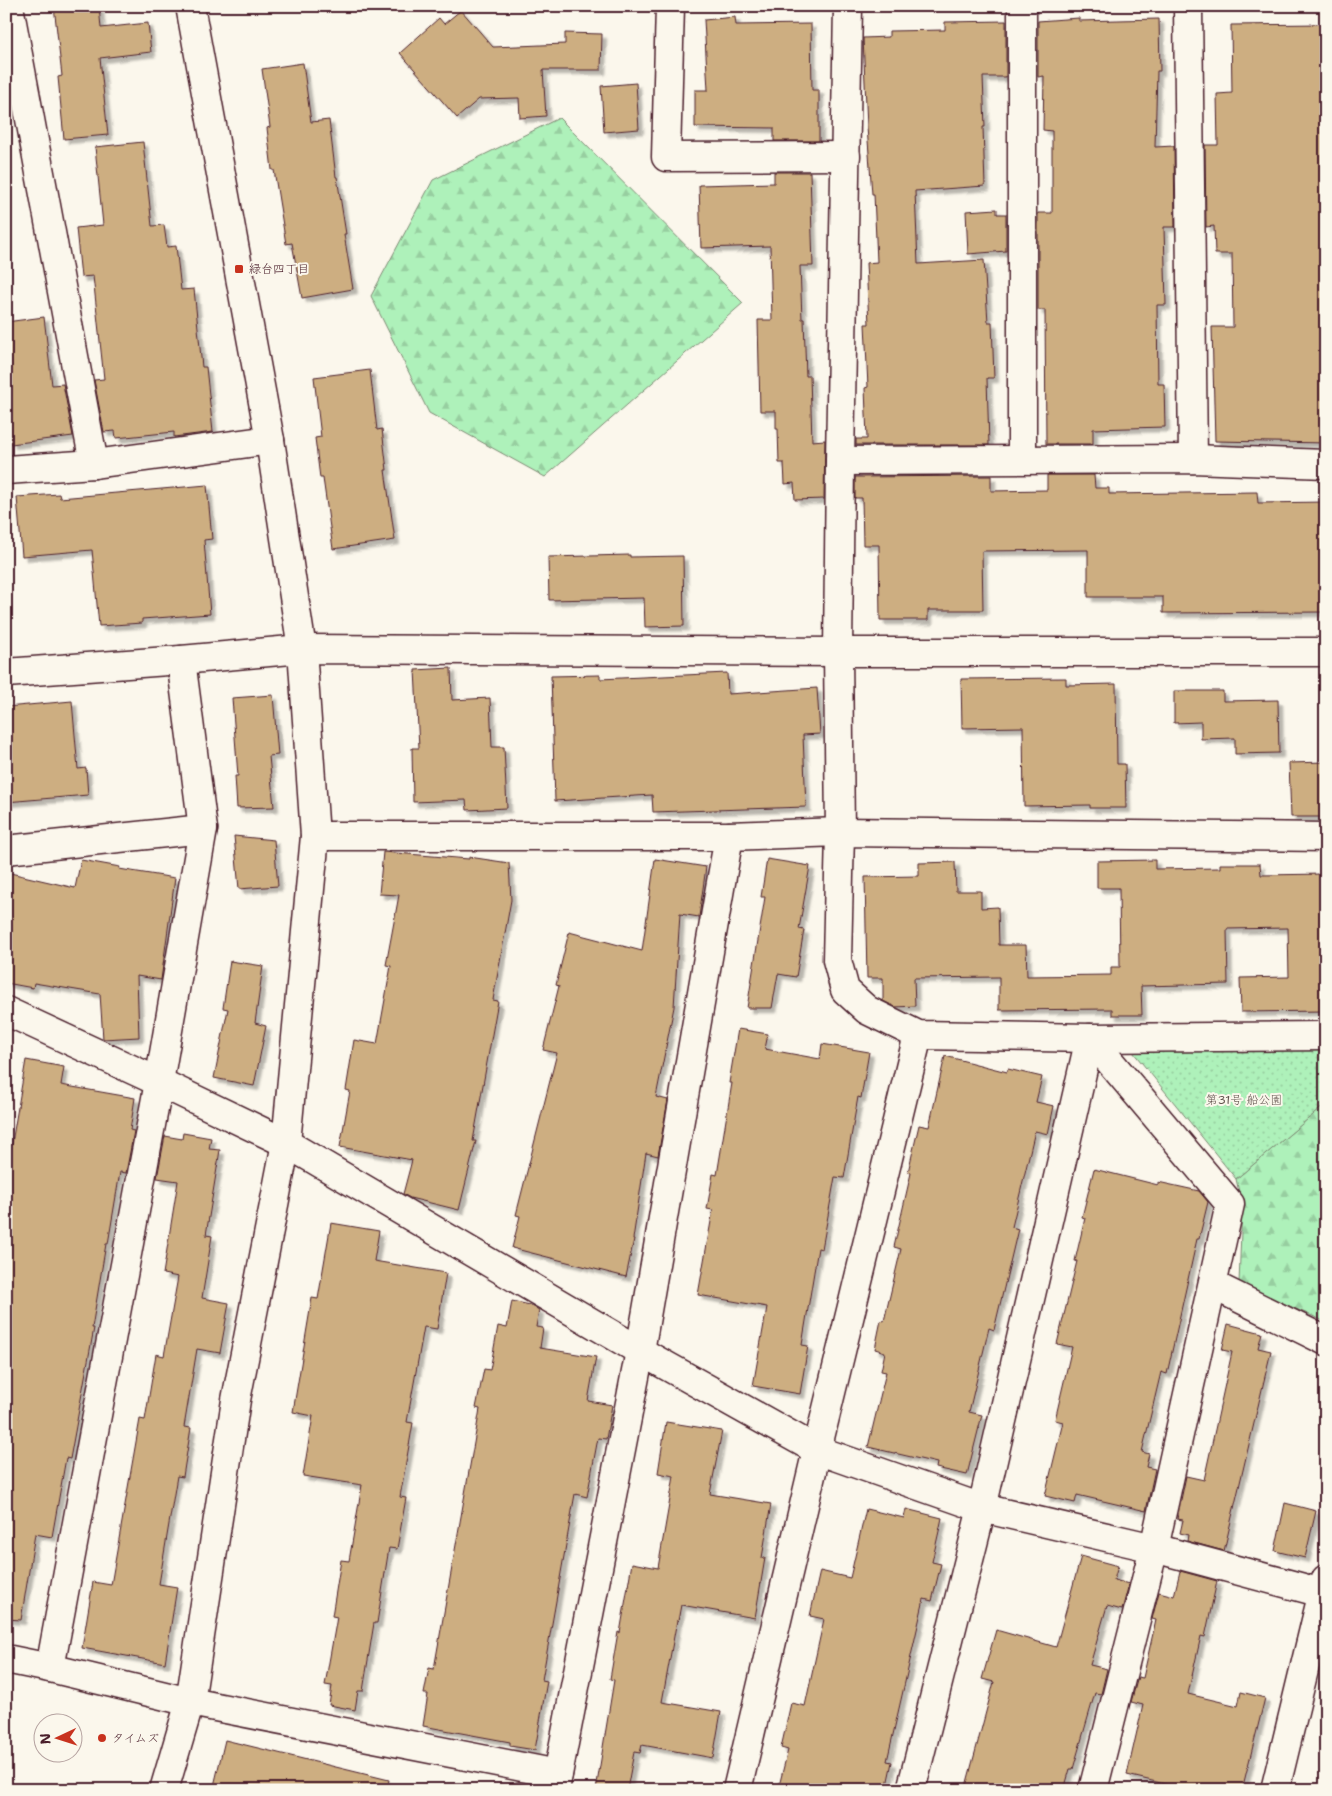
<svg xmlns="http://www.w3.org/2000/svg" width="1332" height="1796" viewBox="0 0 1332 1796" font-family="'Shantell Sans','Klee One',sans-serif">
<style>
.forest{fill:url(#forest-firs);stroke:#7c8872}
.park{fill:url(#park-dots);stroke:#7c8872}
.building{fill:#cdae81;stroke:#4a1f2b;filter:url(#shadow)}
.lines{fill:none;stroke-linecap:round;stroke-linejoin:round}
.street-casing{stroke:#4a1f2b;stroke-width:31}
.secondary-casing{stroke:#4a1f2b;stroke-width:31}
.street{stroke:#fbf7ec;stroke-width:28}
.secondary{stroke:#fbf7ec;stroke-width:28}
.poi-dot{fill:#c8321e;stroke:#fbf7ec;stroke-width:2}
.labels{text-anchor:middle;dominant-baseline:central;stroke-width:4;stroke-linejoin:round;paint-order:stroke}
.poi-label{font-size:12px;fill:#4a1f2b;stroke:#fbf7ec;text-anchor:start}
.park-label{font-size:12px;fill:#63544f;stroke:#fbf7ec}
</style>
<defs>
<pattern id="forest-firs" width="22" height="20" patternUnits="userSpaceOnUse" patternTransform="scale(1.25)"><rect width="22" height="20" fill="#aef1ba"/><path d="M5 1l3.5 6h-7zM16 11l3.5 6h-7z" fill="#97cea0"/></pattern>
<pattern id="park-dots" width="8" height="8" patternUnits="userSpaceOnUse" patternTransform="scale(1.25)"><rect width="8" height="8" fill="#aef1ba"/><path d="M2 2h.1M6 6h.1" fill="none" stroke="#97cea0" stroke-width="1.8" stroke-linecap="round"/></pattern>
<filter id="shadow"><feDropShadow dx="4.5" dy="4.5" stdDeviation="1" flood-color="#0004"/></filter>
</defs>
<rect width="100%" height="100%" fill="#fbf7ec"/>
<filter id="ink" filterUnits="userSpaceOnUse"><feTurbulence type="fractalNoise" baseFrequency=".02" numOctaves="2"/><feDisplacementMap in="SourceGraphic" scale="10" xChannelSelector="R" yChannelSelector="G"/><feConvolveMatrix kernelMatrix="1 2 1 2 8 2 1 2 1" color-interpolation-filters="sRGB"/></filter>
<g filter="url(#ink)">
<g class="forest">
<polygon points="559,118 743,303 545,477 429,413 371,296 433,180"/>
<polygon points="1326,1104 1326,1322 1239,1284 1242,1205 1236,1179"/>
</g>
<polygon class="park" points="1133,1044 1326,1046 1326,1104 1236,1179 1133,1052"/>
<g class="building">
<polygon points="54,6 99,6 101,28 148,23 151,52 100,58 108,135 64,139 58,77 62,76"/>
<polygon points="461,10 493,47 565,44 565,33 602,34 601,70 543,70 546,116 520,118 519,98 479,99 457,118 400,53 439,18 444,24"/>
<polygon points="735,17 736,25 811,24 812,90 819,90 819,141 774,141 774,128 695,127 695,90 708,90 704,20"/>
<polygon points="1079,18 1079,21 1159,19 1160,71 1157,71 1155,147 1174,146 1175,227 1164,227 1166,305 1157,305 1158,384 1164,384 1165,427 1093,429 1093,444 1046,444 1045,310 1038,310 1038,213 1052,213 1052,131 1043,130 1044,76 1038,77 1038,21"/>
<polygon points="1006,21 1006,77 983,77 985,127 983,127 985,186 915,191 918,264 984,260 988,322 992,322 994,378 987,378 989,445 856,445 856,439 867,439 865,388 868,387 865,324 869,324 866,263 877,262 874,194 872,194 867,127 863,38 889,37 889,31 945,30 945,22"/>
<polygon points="1323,24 1324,110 1326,110 1326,443 1215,441 1212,327 1233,327 1232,254 1215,254 1214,226 1206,227 1205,145 1218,145 1217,94 1232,93 1231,25"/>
<polygon points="303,63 311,122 329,120 336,177 337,177 346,234 344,234 353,289 302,298 292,243 286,244 274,170 272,170 267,128 270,127 262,69"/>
<polygon points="636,83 639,129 604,132 601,86"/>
<polygon points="143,142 152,226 164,225 167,247 176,246 181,290 194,289 202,367 206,367 213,432 174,437 174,432 116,438 115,431 104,432 94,380 104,379 93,276 81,277 76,228 103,225 95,147"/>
<polygon points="774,172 810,172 813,266 800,266 802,319 804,319 806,376 810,376 812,441 825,440 824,499 795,500 794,483 785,484 784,463 779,463 778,429 776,429 776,411 760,411 758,320 772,320 770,246 701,248 699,185 774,183"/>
<polygon points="997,209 997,214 1006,214 1006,251 968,254 966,211"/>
<polygon points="44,317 52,385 63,384 73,436 11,444 6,408 6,322"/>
<polygon points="370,370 377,430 382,429 387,470 385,470 395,540 333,549 323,478 320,478 315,438 321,437 314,377"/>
<polygon points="1047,475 1094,475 1095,488 1109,488 1109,494 1257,492 1258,503 1326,502 1326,612 1163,613 1163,597 1088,597 1088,550 982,551 983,610 928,610 928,620 880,620 879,545 863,545 862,498 855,498 855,477 991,476 991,491 1047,490"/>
<polygon points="207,485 212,539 204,540 210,614 142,619 142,623 99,626 92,550 22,556 17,497 59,494 60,498"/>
<polygon points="630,555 630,557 683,556 684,626 645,627 644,598 549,600 548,557"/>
<polygon points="451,668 452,700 490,698 492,747 504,747 507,808 467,810 466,800 413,802 412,748 419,748 415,670"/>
<polygon points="727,673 728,694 817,688 820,734 803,735 806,807 653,812 652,795 555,801 551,676 600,675 600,679"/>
<polygon points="1066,678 1066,685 1116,684 1117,764 1125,764 1126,808 1090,808 1090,805 1024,806 1023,727 962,728 961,679"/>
<polygon points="1174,691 1223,691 1223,701 1278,700 1279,753 1235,754 1235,738 1201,739 1201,722 1174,723"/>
<polygon points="273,695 278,755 269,756 274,807 237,808 235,776 238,776 232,698"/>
<polygon points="72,701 78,769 86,768 88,795 6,802 6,707"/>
<polygon points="1326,762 1324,817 1291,817 1289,763"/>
<polygon points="234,836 274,840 278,886 239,889"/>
<polygon points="383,852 469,859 469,857 509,863 511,900 493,1000 498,1001 473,1141 476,1141 459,1210 410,1198 403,1194 412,1160 340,1147 350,1091 346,1090 354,1040 377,1044 391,966 386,965 399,895 379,894"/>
<polygon points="655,859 706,867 699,917 680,914 674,1007 656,1097 668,1100 658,1156 646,1153 633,1239 634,1239 626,1277 512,1248 520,1216 516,1215 557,1053 543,1050 559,986 556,985 569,932 642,951"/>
<polygon points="767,859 810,866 799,929 804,930 796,977 778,974 772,1008 747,1008 765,897 761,897"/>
<polygon points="81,860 120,867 119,869 175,878 161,980 137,976 139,1037 103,1039 100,994 34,983 33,988 6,983 6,872 75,888"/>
<polygon points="1155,860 1155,869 1220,868 1220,864 1260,864 1261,875 1326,874 1326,1011 1241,1012 1240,978 1289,977 1288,928 1227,929 1228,984 1141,986 1142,1015 1112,1015 1112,1009 999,1010 999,977 914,978 915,1006 895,1007 883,1001 883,978 867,978 865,877 919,876 919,863 955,862 956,891 981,891 981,908 998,907 999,945 1026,945 1027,976 1111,975 1111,967 1120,967 1119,888 1097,888 1097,861"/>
<polygon points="230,961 263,966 255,1023 266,1026 254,1086 214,1078 228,1009 223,1008"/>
<polygon points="738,1029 768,1034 765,1049 820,1059 822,1044 869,1052 861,1098 858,1097 844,1178 835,1177 822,1249 818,1248 802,1345 808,1346 800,1394 753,1386 767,1307 698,1295 713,1210 707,1209 713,1174 717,1175 732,1083 729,1083"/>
<polygon points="945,1056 1007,1072 1008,1069 1042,1077 1036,1102 1054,1106 1048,1134 1035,1131 1012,1227 1018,1229 994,1330 989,1328 969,1412 982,1415 967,1475 936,1468 937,1463 868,1447 886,1372 881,1371 885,1352 875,1349 881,1320 884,1321 901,1249 894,1247 911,1173 908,1172 919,1125 929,1127"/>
<polygon points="26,1060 64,1067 61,1085 135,1098 130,1130 134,1131 126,1173 120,1172 108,1244 106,1244 92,1328 94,1328 70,1459 66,1458 52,1537 35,1534 21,1620 6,1619 6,1178"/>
<polygon points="183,1133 211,1138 209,1149 220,1150 206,1235 212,1236 202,1298 229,1303 220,1353 197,1349 184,1427 191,1428 185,1464 183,1477 177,1476 159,1584 177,1587 165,1663 82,1648 93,1582 111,1585 140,1419 145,1420 156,1354 164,1356 178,1277 163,1274 178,1181 157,1178 165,1136 182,1139"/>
<polygon points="1094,1169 1158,1185 1158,1182 1199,1191 1208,1202 1199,1239 1197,1239 1167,1374 1161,1372 1142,1452 1149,1454 1146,1467 1155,1469 1146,1511 1077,1495 1075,1503 1045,1496 1063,1422 1055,1420 1072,1347 1057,1344 1077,1261 1075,1261 1085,1218 1082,1217"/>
<polygon points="331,1223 379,1231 374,1261 446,1273 437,1329 424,1327 407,1422 413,1423 400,1497 406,1498 397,1549 389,1548 377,1623 374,1623 363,1691 358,1691 355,1710 329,1705 332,1686 325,1685 337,1617 332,1616 341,1560 349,1561 362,1485 303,1476 313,1416 293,1412 312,1298 318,1299"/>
<polygon points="512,1301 530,1305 539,1310 536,1327 543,1328 540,1348 596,1357 588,1401 612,1405 606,1439 598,1438 587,1497 575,1494 542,1680 547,1681 535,1750 510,1746 510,1742 423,1726 428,1694 424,1694 429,1668 434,1669 480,1409 476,1408 484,1369 490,1370 498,1326 507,1328"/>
<polygon points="1228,1324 1262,1333 1258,1348 1271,1351 1224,1551 1187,1541 1188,1535 1180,1533 1183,1520 1177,1519 1186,1476 1204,1480 1232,1352 1222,1350"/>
<polygon points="666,1422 722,1431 710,1494 771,1504 762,1558 765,1558 755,1618 681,1605 678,1621 677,1620 662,1702 721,1712 713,1758 642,1745 640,1753 634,1752 627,1790 596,1790 614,1680 610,1679 618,1632 620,1633 632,1563 658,1568 674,1476 658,1473"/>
<polygon points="1285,1503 1316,1511 1305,1558 1275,1551"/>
<polygon points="866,1509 904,1518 906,1509 942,1518 932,1562 941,1564 932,1601 924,1599 887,1761 892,1762 886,1790 778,1790 788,1750 781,1748 791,1703 805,1706 824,1619 810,1616 820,1571 850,1578"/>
<polygon points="1081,1556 1118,1566 1114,1580 1129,1584 1122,1610 1107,1606 1090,1665 1107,1669 1101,1694 1095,1693 1073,1769 1070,1769 1064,1790 965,1790 994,1682 982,1679 996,1630 1056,1647"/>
<polygon points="1180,1571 1217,1581 1205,1637 1201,1636 1188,1694 1238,1706 1241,1692 1265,1698 1242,1790 1190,1790 1127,1775 1143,1705 1131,1702 1138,1677 1143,1678 1156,1620 1152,1619 1159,1592 1174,1596"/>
<polygon points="225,1740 389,1780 387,1790 213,1790"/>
</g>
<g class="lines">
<defs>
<g id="street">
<polyline points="9,6 94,464"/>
<polyline points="670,6 666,157 846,156"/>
<polyline points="848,6 840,461 838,652 840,832 837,960 845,990 867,1010 918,1035 1090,1038 1230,1204 1154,1548 1093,1790"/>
<polyline points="1188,6 1193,459"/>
<polyline points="1022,459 1022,6"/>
<polyline points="840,461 1193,459 1326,464"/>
<polyline points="6,470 94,464 270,440"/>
<polyline points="315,836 729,836 840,832 1326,837"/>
<polyline points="6,850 203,829"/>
<polyline points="6,1011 159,1082 286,1143 640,1351 817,1450 982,1508 1154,1548 1326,1594"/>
<polyline points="1213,1285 1326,1341"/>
<polyline points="6,1659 50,1668 159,1082 203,829 181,660"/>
<polyline points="50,1668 190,1702 558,1774"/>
<polyline points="555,1790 640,1351 729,836"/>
<polyline points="737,1790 817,1450 918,1035"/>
<polyline points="911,1790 982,1508 1090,1038 1326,1036"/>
<polyline points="1275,1790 1326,1579"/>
</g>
<g id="secondary">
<polyline points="6,673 181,660 302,649 838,652 1326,652"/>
<polyline points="164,1790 190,1702 236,1400 286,1143 315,836 302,649 270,440 190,6"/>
</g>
</defs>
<use href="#street" class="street-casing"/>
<use href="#secondary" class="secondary-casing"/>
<use href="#street" class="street"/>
<use href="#secondary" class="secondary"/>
</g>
</g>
<g class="poi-dot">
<rect x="234" y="264" width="10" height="10" rx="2.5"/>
<circle cx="102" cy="1738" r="5"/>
</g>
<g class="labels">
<g class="poi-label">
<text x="249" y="269">緑台四丁目</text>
<text x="112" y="1738">タイムズ</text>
</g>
<g class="park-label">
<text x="1244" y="1100">第31号 船公園</text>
</g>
</g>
<rect width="1332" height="1796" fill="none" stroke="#fbf7ec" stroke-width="25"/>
<rect x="12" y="12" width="1307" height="1771" fill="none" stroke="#4a1f2b" stroke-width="2" filter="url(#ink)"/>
<g transform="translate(58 1738) rotate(266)"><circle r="24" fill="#fbf7ec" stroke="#b4a19f"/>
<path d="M0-4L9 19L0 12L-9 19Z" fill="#c8321e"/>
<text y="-8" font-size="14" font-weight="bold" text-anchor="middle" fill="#4a1f2b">N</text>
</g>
</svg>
